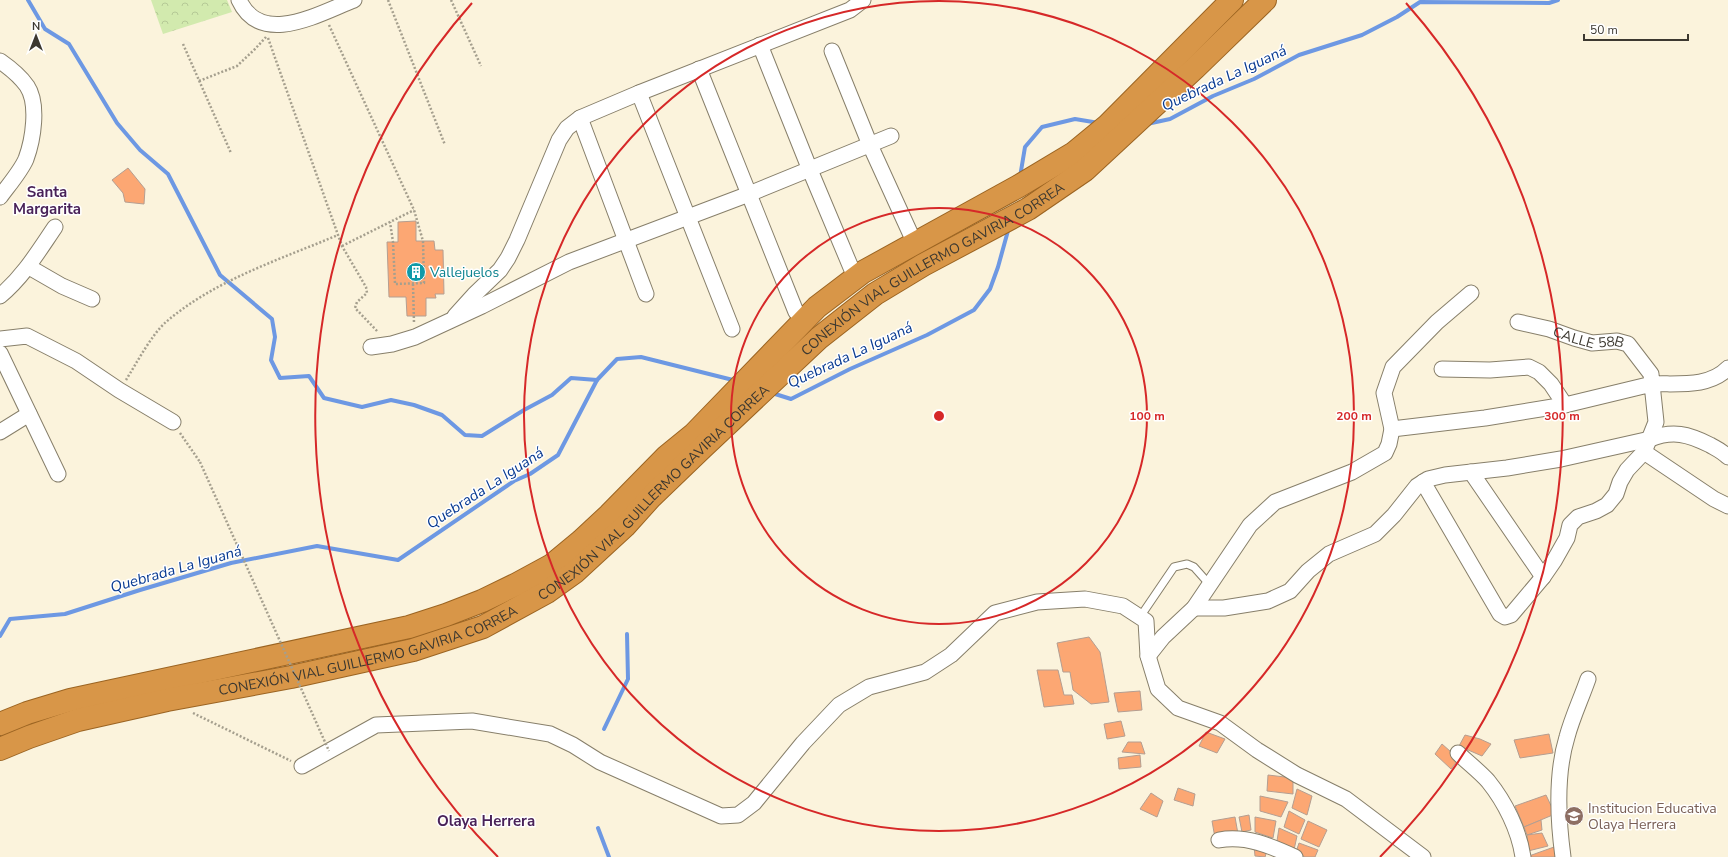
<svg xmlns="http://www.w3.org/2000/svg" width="1728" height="857" viewBox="0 0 1728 857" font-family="'Nunito Sans',sans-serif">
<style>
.park{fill:url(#park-crowns)}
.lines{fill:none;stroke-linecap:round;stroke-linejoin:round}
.stream{stroke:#6d98e3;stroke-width:4}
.building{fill:#fca773;stroke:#b49e91}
.service-casing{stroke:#877f6a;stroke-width:9}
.minor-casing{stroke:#877f6a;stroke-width:17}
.trunk-casing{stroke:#9b6422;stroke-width:24}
.path{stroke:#a59f8e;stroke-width:2.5;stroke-dasharray:2 2;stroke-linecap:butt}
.service{stroke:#fff;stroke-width:7}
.minor{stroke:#fff;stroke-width:15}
.trunk{stroke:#d89648;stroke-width:22}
.path-bridge{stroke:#a59f8e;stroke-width:2.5;stroke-dasharray:2 2;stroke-linecap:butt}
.ring{fill:none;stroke:#d62828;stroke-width:2}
.labels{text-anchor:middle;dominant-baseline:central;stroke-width:3;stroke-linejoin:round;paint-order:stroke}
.street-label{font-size:14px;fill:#3c3830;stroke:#fff}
.culture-label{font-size:14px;fill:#0d838f;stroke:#fff;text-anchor:start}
.education-label{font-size:14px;fill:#785e54;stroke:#fff;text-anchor:start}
.water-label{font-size:15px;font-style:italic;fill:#083a91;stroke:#fff}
.neighbourhood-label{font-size:15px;font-weight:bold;fill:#492258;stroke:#fff}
.centre{fill:#d62828;stroke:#fff;stroke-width:2}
.ring-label{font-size:12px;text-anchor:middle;font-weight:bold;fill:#d62828;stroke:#fff;stroke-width:3;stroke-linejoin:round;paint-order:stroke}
</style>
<defs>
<pattern id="park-crowns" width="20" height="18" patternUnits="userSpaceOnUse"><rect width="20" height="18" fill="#d2eaae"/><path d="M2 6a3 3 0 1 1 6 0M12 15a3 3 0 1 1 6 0" fill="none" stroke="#b5c996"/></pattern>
</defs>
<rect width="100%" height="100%" fill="#fbf3dc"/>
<polygon class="park" points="151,0 227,0 232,12 163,34"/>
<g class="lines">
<g class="stream">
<polyline points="28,0 45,29 69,44 117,123 140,150 168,174 220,275 272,319 275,337 271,360 280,378 309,376 324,398 362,407 391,400 414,405 442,415 465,435 482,436 524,410 552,395 571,378 597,380"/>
<polyline points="1147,124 1170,119 1213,96 1254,79 1299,55 1362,35 1397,17 1420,2 1549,3 1558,0"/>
<polyline points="1020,177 1025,147 1042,127 1075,119 1099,123"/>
<polyline points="772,393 791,399 850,369 927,335 974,310 990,289 998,267 1009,227"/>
<polyline points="0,636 10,619 65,614 140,590 231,563 317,546 398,560 514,481 530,474 558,455 597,380 617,359 641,357 737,381"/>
<polyline points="604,729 628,679 627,634"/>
<polyline points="598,828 609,857"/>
</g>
</g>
<g class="building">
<polygon points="128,168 145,189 144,204 125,202 123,193 112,180"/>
<polygon points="416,221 416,241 434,241 435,250 443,250 444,294 435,294 436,298 426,298 426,316 407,316 406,297 389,297 387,242 398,242 398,222"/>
<polygon points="1089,637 1100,652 1109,702 1091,704 1073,690 1070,672 1063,672 1057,643"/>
<polygon points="1037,670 1058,670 1064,695 1072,695 1074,704 1044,707"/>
<polygon points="1140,691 1142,710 1118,712 1114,693"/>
<polygon points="1121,721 1125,736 1107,739 1104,724"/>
<polygon points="1206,732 1225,739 1217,753 1199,746"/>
<polygon points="1549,734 1553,753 1520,758 1514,740"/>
<polygon points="1465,735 1480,739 1491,744 1482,756 1459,746"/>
<polygon points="1128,742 1141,742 1145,754 1122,752"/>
<polygon points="1442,744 1459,759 1451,769 1435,754"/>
<polygon points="1140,755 1141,767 1119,769 1118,758"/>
<polygon points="1268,775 1293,778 1293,794 1267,791"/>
<polygon points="1178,788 1195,794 1193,806 1174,800"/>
<polygon points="1297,789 1312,796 1307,815 1292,808"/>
<polygon points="1151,793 1163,801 1157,817 1140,809"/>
<polygon points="1546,795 1555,814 1524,827 1515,806"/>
<polygon points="1260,796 1288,802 1281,817 1260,811"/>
<polygon points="1289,811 1305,820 1299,834 1284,827"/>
<polygon points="1249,815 1251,830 1242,832 1239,817"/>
<polygon points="1235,817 1238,834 1215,838 1212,821"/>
<polygon points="1255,817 1276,821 1273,838 1255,832"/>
<polygon points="1541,820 1542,830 1527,835 1524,827"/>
<polygon points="1308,821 1327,830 1319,847 1301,839"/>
<polygon points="1279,828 1297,836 1294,850 1277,841"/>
<polygon points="1542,833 1548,846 1528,851 1527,835"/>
<polygon points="1299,843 1318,850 1315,857 1305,857 1296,852"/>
<polygon points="1254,846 1268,848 1265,857 1255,856"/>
<polygon points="1554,847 1557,857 1529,857 1529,856"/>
</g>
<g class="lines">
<defs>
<polyline id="service" points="1140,617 1174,567 1187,564 1194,567 1210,585"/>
<g id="minor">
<path d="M 239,0 C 261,48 320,13 354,0"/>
<polyline points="760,45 810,170 852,270"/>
<polyline points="832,51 870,145 911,235"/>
<path d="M 0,61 C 10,68 20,76 27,86 C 39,104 33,140 26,159 C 21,171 8,186 0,197"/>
<polyline points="699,69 796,312"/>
<polyline points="639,93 732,329"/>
<polyline points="580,118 646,294"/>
<polyline points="29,267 62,286 92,299"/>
<path d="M 0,296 C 23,277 38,252 55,227"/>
<polyline points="455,316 474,295 500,270 508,258 517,240 559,140 567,128 580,118 639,93 850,10 863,0"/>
<path id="s1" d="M 1518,322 L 1549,329 L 1574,338 L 1592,343 L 1617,341 L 1628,344 L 1651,374 L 1652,384 C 1677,383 1709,388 1728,368"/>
<polyline points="0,339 27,336 76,361 119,390 173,422"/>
<polyline points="371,347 392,344 415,337 482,306 569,262 749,194 891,136"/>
<polyline points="0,353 58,474"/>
<polyline points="1442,369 1490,370 1529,367 1539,372 1551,384 1565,405"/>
<polyline points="1392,429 1485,418 1565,405 1652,384 1656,422 1644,452 1627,470 1620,482 1616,494 1607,505 1596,511 1578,517 1570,525 1567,538 1554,561 1543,577 1511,615 1505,617 1500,614 1423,482"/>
<polyline points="0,432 29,414"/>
<polyline points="1644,452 1714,499 1728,506"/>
<polyline points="1471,472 1543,577"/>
<path d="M 1194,608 L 1224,608 L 1268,601 L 1290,591 L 1308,571 L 1329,554 L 1375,534 L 1394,515 L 1417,486 L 1428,479 L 1445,475 L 1507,468 L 1561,459 L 1650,439 C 1673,430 1688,434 1710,445 C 1717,449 1722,451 1728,457"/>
<polyline points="1148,656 1163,637 1194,608 1250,525 1275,502 1352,472 1385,453 1389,444 1392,429 1384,393 1393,367 1437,322 1471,293"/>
<path d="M 1458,753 C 1467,762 1479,771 1488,781 C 1505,802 1519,830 1523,857"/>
<polyline points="302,766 376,725 472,721 550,734 573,745 600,762 721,816 738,815 754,803 803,743 839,705 869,687 925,672 951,655 995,613 1037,602 1085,599 1123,606 1146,621 1148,656 1158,689 1178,708 1220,723 1257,750 1297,775 1346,799 1423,857"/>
<path d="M 1219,840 C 1246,835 1271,846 1295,857"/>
<path d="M 1563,857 C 1558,820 1556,773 1567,737 C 1572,718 1581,699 1588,679"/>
</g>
<g id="trunk">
<polyline points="0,724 27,713 70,700 409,627 446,615 482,601 517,584 552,565 581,541 609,515 667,456 694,434 817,307 863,272 1019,186 1074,153 1108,125 1232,0"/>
<path id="s2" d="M 0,749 L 29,737 L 78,720 L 167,700 L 291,677 L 413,650 L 483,627 L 547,592 L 575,572 L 625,526 L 651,497 L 702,448 L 819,338 L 875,294 L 923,265 L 1028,209 L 1085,170 L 1195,68 L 1265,0"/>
</g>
</defs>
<use href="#service" class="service-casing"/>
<use href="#minor" class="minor-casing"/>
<use href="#trunk" class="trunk-casing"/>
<g class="path">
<polyline points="388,0 445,145"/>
<polyline points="451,0 481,66"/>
<polyline points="329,25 414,210 423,241 424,283 395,284 393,242 390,222"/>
<polyline points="268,38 338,235 342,246 366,287 367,293 357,302 355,308 378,332"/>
<polyline points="183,44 231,153"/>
<polyline points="199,81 237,66 255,49 266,37"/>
<polyline points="342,246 414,210"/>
<polyline points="413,284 414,323"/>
<path d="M 126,380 C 136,364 152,334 166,322 C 215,280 279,260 338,235"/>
<polyline points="180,433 200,462"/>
<polyline points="193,713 291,761"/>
</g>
<use href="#service" class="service"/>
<use href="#minor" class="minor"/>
<use href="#trunk" class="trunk"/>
<polyline class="path-bridge" points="200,462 329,751"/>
</g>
<g class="ring">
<circle cx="939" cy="416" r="208"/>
<circle cx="939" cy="416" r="415"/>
<path d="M498 857A623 623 0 0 1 472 3M1406 3A623 623 0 0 1 1380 857"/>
</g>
<defs>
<symbol id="building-disc" viewBox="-11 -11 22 22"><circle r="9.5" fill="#0f9aa8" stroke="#fff"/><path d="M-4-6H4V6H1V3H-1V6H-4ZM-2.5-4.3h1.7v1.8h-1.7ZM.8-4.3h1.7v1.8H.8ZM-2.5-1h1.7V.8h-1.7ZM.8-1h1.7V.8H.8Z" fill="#fff"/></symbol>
<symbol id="school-disc" viewBox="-11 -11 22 22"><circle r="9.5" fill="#8d6e63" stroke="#fff"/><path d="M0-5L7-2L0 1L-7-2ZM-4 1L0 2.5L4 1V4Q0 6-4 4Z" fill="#fff"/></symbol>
</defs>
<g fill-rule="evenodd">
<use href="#building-disc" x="405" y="261" width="22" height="22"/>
<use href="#school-disc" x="1563" y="805" width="22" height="22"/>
</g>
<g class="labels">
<g class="street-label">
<text stroke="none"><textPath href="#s2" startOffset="1078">CONEXIÓN VIAL GUILLERMO GAVIRIA CORREA</textPath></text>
<text stroke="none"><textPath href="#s1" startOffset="73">CALLE 58B</textPath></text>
<text stroke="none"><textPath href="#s2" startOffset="718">CONEXIÓN VIAL GUILLERMO GAVIRIA CORREA</textPath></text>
<text stroke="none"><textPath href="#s2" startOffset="382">CONEXIÓN VIAL GUILLERMO GAVIRIA CORREA</textPath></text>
</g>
<g class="culture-label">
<text x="430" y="272">Vallejuelos</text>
</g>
<g class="education-label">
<text x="1588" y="808">Institucion Educativa<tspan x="1588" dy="16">Olaya Herrera</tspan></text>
</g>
<g class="water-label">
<text transform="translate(1224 78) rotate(-25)">Quebrada La Iguaná</text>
<text transform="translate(850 355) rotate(-25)">Quebrada La Iguaná</text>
<text transform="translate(485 488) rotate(-33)">Quebrada La Iguaná</text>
<text transform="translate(176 569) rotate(-16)">Quebrada La Iguaná</text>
</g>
<g class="neighbourhood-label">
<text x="47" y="192">Santa<tspan x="47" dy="17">Margarita</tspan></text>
<text x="486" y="821">Olaya Herrera</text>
</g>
</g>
<circle cx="939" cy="416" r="6" class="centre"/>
<g class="ring-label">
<text x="1147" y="420">100 m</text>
<text x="1354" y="420">200 m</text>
<text x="1562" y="420">300 m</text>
</g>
<g transform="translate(36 36)" stroke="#ffffff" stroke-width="3" paint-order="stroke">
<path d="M0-3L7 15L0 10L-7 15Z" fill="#3c3830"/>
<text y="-6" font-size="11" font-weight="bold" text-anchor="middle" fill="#3c3830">N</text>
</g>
<path d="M1584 34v6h104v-6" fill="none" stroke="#3c3830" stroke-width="2"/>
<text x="1590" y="34" font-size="12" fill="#3c3830" stroke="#ffffff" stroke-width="3" paint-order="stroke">50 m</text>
</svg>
